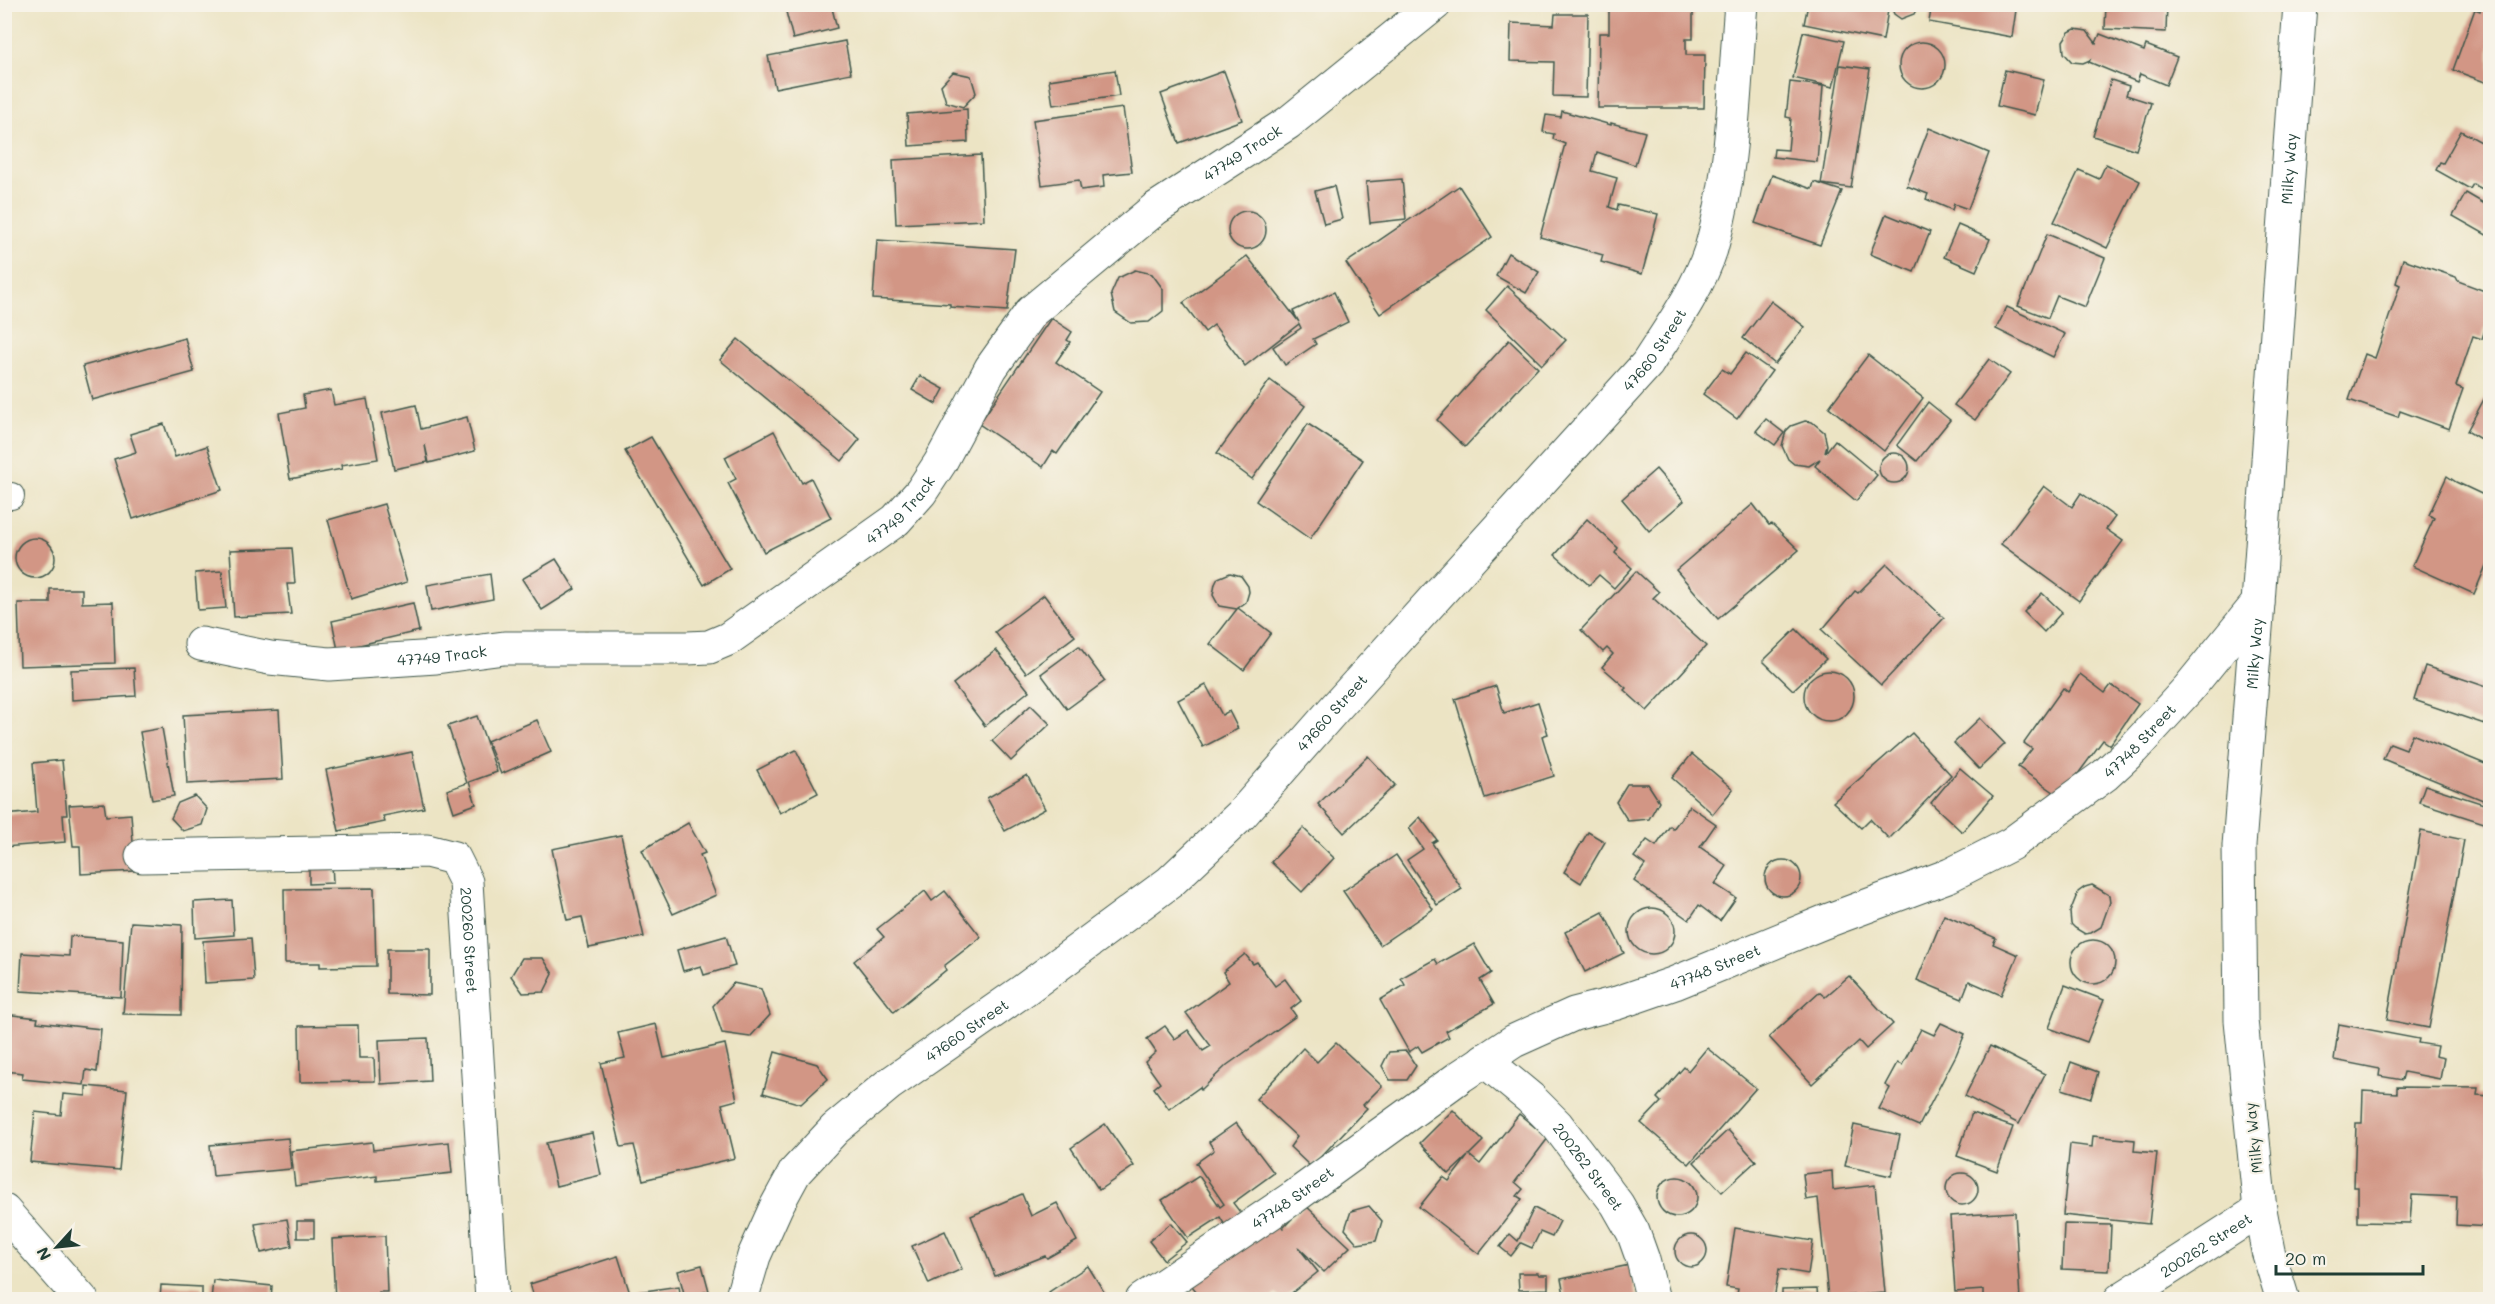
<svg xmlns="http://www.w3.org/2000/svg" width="2495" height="1304" viewBox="0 0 2495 1304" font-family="Mali,sans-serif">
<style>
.building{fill:#d29685}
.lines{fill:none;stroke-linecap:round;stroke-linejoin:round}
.service-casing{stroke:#3e564a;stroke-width:28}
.minor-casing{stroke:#3e564a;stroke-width:35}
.tertiary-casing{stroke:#3e564a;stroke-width:35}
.service{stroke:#fff;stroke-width:26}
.minor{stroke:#fff;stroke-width:33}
.tertiary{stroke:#fff;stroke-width:33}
.labels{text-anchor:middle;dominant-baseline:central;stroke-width:4.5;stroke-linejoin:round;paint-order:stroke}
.street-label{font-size:15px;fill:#1f3d34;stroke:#f7f3e8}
</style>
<rect width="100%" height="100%" fill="#f7f3e8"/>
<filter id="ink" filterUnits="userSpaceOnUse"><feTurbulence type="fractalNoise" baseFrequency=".0167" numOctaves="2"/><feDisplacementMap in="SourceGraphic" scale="12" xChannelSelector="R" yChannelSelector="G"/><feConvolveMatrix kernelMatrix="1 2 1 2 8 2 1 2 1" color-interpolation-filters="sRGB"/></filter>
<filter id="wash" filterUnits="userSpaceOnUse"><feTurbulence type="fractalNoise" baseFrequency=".008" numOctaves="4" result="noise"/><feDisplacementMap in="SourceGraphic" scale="24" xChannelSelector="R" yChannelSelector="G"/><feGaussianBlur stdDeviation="1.35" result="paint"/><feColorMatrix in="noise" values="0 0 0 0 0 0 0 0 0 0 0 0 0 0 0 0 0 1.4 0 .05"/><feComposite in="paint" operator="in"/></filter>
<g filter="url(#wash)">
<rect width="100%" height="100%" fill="#ece4c4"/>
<g id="blocks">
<g class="building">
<polygon points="784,4 831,4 837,28 793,39"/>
<polygon points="932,4 959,4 959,5 934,12"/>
<polygon points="1609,4 1693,4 1693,39 1686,39 1686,55 1705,55 1704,108 1598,108 1599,33 1609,33"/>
<polygon points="1808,4 1859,4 1888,10 1883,40 1804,24"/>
<polygon points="1890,4 1918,4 1918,6 1914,14 1901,19 1894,14"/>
<polygon points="1932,4 1992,4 2016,10 2012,37 1929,22"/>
<polygon points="2106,4 2167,4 2166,32 2105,29"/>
<polygon points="2482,4 2490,4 2490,84 2453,70 2475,9 2480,11"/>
<polygon points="1555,14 1588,14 1586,97 1553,96 1554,62 1510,61 1511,23 1554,25"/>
<polygon points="2075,29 2087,31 2096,43 2100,34 2144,51 2146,45 2177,57 2166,85 2140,74 2137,82 2089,62 2090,60 2083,63 2072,62 2064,53 2063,41 2069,32"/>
<polygon points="1803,32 1844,41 1833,87 1793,78"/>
<polygon points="845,41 851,73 775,88 768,56"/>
<circle cx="1922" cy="65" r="23"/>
<polygon points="1840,65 1870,69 1851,188 1821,184"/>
<polygon points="1115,70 1119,96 1053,105 1049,80"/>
<polygon points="2005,70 2044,79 2035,115 1997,106"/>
<polygon points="1224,71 1242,120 1179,143 1161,94"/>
<polygon points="953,72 971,76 976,93 963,107 946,102 941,85"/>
<polygon points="2111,80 2129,86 2126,95 2151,103 2136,150 2093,136"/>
<polygon points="1790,82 1823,86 1817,162 1773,157 1774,149 1788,150 1791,118 1786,117"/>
<polygon points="1123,108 1132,172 1103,175 1104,187 1081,190 1079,180 1042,185 1033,120"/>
<polygon points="967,109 968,142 909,146 907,114"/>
<polygon points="1562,111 1611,125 1611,123 1645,132 1635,165 1597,152 1592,171 1617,178 1609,207 1617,210 1618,205 1658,214 1642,274 1601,262 1603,255 1540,237 1565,144 1553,139 1554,134 1543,132 1546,115 1561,117"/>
<polygon points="2490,124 2490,193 2473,184 2470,189 2436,170 2440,162 2443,163 2461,131 2483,143 2490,132 2487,130"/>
<polygon points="1929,128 1989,153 1968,209 1954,204 1952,210 1926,199 1928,194 1907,186"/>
<polygon points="981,155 984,220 896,224 893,160"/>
<polygon points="2106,164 2140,181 2107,248 2054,222 2079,170 2099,179"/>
<polygon points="1772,175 1812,189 1814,182 1842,191 1820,245 1755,223"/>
<polygon points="1402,179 1406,219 1370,223 1366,182"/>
<polygon points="1334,186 1342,219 1324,224 1315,191"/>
<polygon points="1459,186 1492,237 1380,314 1346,263"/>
<polygon points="2466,193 2490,207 2490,237 2453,216"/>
<circle cx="1247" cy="230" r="19"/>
<polygon points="1886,214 1930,232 1914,272 1870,254"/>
<polygon points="1958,225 1990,239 1976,271 1944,257"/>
<polygon points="2047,234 2105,258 2085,307 2057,296 2048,318 2018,306"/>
<polygon points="877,240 1015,249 1007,311 950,307 950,304 873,299"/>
<polygon points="1508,253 1539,272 1526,293 1496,276"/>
<polygon points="1247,256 1299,322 1293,311 1334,292 1348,322 1313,339 1316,344 1285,365 1273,347 1301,328 1299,324 1245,366 1214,325 1205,332 1183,303"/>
<polygon points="2403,259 2456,277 2458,281 2490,293 2490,314 2482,339 2473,336 2456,386 2463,389 2449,429 2400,411 2398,417 2349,400 2365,354 2375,358 2400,285 2396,283"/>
<polygon points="1135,270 1152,274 1163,289 1163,311 1149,322 1131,323 1115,312 1111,294 1118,278"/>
<polygon points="1507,286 1566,340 1542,365 1486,310"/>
<polygon points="1771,301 1805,327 1775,364 1743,338"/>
<polygon points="2007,307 2065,334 2053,357 1996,329"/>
<polygon points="1051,318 1072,332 1067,340 1070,342 1056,362 1100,392 1057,454 1053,451 1043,467 979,424"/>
<polygon points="185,338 194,372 92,400 83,366"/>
<polygon points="738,339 860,439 842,461 720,360"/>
<polygon points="1509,340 1538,368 1465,447 1437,420"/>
<polygon points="1746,353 1772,371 1737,419 1703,394 1722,369 1730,374"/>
<polygon points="1868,355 1923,398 1884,451 1829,407"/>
<polygon points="1989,359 2010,374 1975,420 1954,405"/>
<polygon points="920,376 944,389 936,404 912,390"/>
<polygon points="1270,380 1305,406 1252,479 1217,453"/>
<polygon points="2490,388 2490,445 2467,431"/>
<polygon points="331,390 334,405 367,399 378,459 341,465 342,469 290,479 279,413 305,408 303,395"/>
<polygon points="1928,402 1950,420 1917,461 1897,445"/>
<polygon points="416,405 421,429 467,417 475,451 429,463 425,445 428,462 394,469 382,413"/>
<polygon points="1766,419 1784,433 1775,445 1756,431"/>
<polygon points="1805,421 1812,422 1824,432 1827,445 1825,453 1835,440 1877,475 1856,501 1815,466 1820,459 1809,466 1794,464 1788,459 1782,446 1786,431 1791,426"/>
<polygon points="164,424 175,457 207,446 222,490 133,519 114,459 136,452 130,434"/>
<polygon points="1308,424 1363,460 1310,539 1256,501"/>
<polygon points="774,431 802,483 811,478 831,518 764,552 728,483 736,479 725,457"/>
<polygon points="651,437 730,569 704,585 625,451"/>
<circle cx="1894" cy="468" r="15"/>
<polygon points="1656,469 1684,501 1649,531 1622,499"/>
<polygon points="2447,476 2456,482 2490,498 2490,556 2474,594 2412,566 2434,518 2429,515"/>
<polygon points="2044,486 2072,507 2081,493 2115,517 2106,529 2123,541 2079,601 2001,544"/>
<polygon points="384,504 407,582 351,599 328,520"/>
<polygon points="1753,504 1769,525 1772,524 1799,550 1718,619 1676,570"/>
<polygon points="1587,519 1618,548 1615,553 1632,568 1614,588 1599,575 1589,585 1555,555"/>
<circle cx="35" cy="558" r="20"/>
<polygon points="292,548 295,584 287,584 291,614 234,617 230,550"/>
<polygon points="556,559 575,589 542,610 522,579"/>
<polygon points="1887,564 1944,618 1881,685 1822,630 1855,591 1858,593"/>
<polygon points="222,571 226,608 198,610 195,573"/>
<polygon points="1636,571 1659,592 1653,598 1706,646 1647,711 1624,690 1626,688 1602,667 1613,654 1607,648 1603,652 1581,630"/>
<polygon points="1230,573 1241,576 1248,586 1249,592 1246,602 1238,608 1271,633 1244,670 1210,644 1237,609 1219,606 1213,595 1215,584 1218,578"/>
<polygon points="490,574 493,599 431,611 427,585"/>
<polygon points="50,589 82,589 82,603 113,602 115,663 20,666 18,603 50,603"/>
<polygon points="2042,593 2062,612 2044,632 2024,612"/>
<polygon points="1044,595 1075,636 1026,673 995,632"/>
<polygon points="413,603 419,631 338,650 332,621"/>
<polygon points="1796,629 1826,659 1793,690 1763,661"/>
<polygon points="1079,646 1105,681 1067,709 1041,674"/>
<polygon points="996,650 1029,691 985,726 953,684"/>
<polygon points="2425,666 2490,688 2490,726 2414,700"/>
<polygon points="134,668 136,696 72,700 71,670"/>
<circle cx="1829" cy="696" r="25"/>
<polygon points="2080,674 2105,693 2111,685 2138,704 2110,745 2103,740 2061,797 2018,767 2032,749 2024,743 2063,688 2068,692"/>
<polygon points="1206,685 1222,715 1229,711 1238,729 1203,747 1178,700"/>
<polygon points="1496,686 1504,713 1538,702 1548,734 1542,736 1554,776 1485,798 1455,699"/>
<polygon points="1031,705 1050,724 1011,761 992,741"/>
<polygon points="279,710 283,779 187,784 183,715"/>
<polygon points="477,716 497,772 469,782 476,804 454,812 447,790 467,783 448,726"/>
<polygon points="1980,718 2005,744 1979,769 1954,743"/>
<polygon points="537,720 551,752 501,774 487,741"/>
<polygon points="162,728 174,796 152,800 140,732"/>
<polygon points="1912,733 1951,775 1889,839 1870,819 1861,828 1833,802"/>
<polygon points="2412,734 2490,766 2490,803 2383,759 2390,743 2406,749"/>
<polygon points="796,750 818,793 780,813 757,770"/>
<polygon points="412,752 424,808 383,816 385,822 339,831 326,770"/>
<polygon points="1692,754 1733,789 1713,814 1672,778"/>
<polygon points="1368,756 1395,785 1344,833 1318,804"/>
<polygon points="62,760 67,815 63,815 65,842 4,847 4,815 37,812 33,763"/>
<polygon points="1960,768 1993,796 1962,832 1931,803"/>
<polygon points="1027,775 1045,809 1005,831 987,798"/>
<polygon points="1627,784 1648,784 1659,801 1649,819 1628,821 1616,802"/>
<polygon points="2425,785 2490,806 2490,825 2419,802"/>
<polygon points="195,796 207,809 202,825 183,831 171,818 178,803"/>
<polygon points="104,803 106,816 131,814 135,871 81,874 80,846 73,846 69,805"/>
<polygon points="1690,806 1716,824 1700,847 1727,866 1715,884 1736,898 1720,921 1699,905 1689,920 1634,881 1645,865 1634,857 1647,840 1656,846 1670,826 1673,829"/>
<polygon points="1420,817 1437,840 1432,843 1462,889 1437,905 1407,860 1423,849 1409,828"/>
<polygon points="688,823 705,853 700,855 716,895 673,914 642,850"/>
<polygon points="1303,828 1334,858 1302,892 1271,862"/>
<polygon points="2421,831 2464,840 2429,1028 2387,1020"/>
<polygon points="1588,832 1605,842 1581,883 1564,872"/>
<polygon points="621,835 644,937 589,948 582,917 567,920 552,849"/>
<polygon points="1396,855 1433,909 1380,945 1343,891"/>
<circle cx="1783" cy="878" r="18"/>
<polygon points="332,862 333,883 309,884 309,863"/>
<polygon points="2092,885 2109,895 2110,902 2101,927 2091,933 2085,934 2075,928 2071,924 2070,912 2078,892 2085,887"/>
<polygon points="374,888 376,966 320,967 320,963 285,963 284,889"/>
<polygon points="925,891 932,901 945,891 981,937 944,966 946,970 894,1012 854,961 884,937 877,929"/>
<polygon points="232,900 234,935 195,938 194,902"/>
<circle cx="1652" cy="931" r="23"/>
<polygon points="1603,912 1624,953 1585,972 1565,932"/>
<polygon points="1944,915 1996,938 1993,944 2018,955 2001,995 1969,981 1962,999 1917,980"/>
<polygon points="131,922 182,925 181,1015 123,1014"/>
<polygon points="70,936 123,940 121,997 20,991 22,953 69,956"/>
<polygon points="726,936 735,966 704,975 701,966 683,971 677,950"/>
<polygon points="251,938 254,980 205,983 203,941"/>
<circle cx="2093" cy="962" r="22"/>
<polygon points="1474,944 1491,973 1480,980 1494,1004 1446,1031 1449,1037 1422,1052 1418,1046 1409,1052 1380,1000 1405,985 1401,978 1435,959 1438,964"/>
<polygon points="387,949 430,949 430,995 387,994"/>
<polygon points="1245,954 1253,964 1257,962 1275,986 1285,979 1301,1001 1291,1009 1296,1016 1227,1065 1201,1090 1200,1087 1169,1109 1154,1088 1160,1083 1145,1062 1156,1052 1147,1039 1165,1026 1175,1039 1188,1030 1203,1051 1211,1046 1186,1013 1229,982 1223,972"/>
<polygon points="522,958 543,958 553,974 544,992 523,993 511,976"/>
<polygon points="1849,976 1893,1024 1866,1049 1859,1041 1812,1084 1769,1037 1819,992 1825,997"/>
<polygon points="733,983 761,989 770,1015 750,1037 722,1033 713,1006"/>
<polygon points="2065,985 2104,1000 2087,1042 2049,1028"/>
<polygon points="4,1014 38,1018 37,1022 101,1029 97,1072 86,1070 84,1085 22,1079 23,1073 4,1071"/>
<polygon points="1941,1023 1965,1034 1956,1055 1919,1126 1879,1109 1890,1088 1885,1085 1897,1063 1902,1065 1921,1029 1934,1035"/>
<polygon points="656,1024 664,1058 725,1044 737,1100 722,1104 735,1158 643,1180 634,1145 621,1147 601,1063 625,1058 618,1033"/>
<polygon points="2339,1024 2419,1039 2418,1043 2437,1046 2435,1056 2444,1058 2440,1079 2404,1072 2402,1080 2379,1076 2380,1069 2334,1060"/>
<polygon points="358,1025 359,1058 374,1058 375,1081 300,1082 299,1026"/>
<polygon points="428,1038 430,1081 381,1084 379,1040"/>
<polygon points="1336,1043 1382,1086 1363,1105 1367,1108 1311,1167 1290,1147 1297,1137 1256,1099 1303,1048 1317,1062"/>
<polygon points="1990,1046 2045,1074 2019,1124 1965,1096"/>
<polygon points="1707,1048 1756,1088 1689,1164 1641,1123 1661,1102 1657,1098 1684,1067 1688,1071"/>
<polygon points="1406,1051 1416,1066 1407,1080 1390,1080 1382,1066 1389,1052"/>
<polygon points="775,1052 817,1064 828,1079 801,1104 763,1093"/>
<polygon points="2071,1062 2098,1072 2091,1098 2062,1089"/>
<polygon points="86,1086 127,1090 119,1170 30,1162 35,1112 61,1115 63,1094 86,1096"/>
<polygon points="2397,1087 2478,1088 2477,1095 2490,1096 2490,1227 2456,1225 2457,1197 2412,1195 2410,1223 2358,1222 2358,1187 2354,1187 2356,1123 2362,1123 2363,1091 2397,1093"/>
<polygon points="1453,1110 1483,1141 1469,1155 1480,1164 1519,1114 1548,1138 1515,1182 1523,1189 1517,1196 1522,1199 1479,1254 1419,1207 1443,1177 1449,1181 1468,1156 1449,1174 1420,1143"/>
<polygon points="1972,1113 2013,1127 1997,1171 1957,1156"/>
<polygon points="1236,1123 1274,1173 1233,1203 1243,1216 1226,1227 1220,1217 1188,1238 1162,1200 1199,1176 1220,1207 1224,1204 1196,1163 1214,1150 1209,1142"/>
<polygon points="1105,1124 1134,1166 1099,1190 1071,1148"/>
<polygon points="1854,1125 1900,1135 1891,1176 1845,1166"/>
<polygon points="1728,1130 1756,1161 1722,1192 1694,1162"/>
<polygon points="592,1133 601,1175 556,1186 546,1143"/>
<polygon points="2093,1136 2135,1140 2134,1151 2157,1153 2149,1224 2063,1215 2070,1144 2092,1147"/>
<polygon points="288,1138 291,1169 213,1176 210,1145"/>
<polygon points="372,1142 373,1150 449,1142 452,1173 377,1181 377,1176 295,1186 291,1151"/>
<polygon points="1832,1171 1833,1190 1875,1185 1885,1293 1828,1297 1818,1198 1806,1200 1803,1174"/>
<circle cx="1962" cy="1189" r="16"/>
<circle cx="1677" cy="1197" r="20"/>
<polygon points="1022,1194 1031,1216 1057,1203 1077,1241 1047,1258 1045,1256 995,1276 971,1216"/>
<polygon points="1305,1205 1350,1247 1324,1272 1298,1247 1318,1272 1283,1300 1276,1294 1269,1300 1203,1300 1192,1286 1278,1220 1283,1228"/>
<polygon points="1369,1206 1382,1221 1376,1241 1358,1244 1345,1229 1351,1211"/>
<polygon points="1534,1208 1560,1221 1552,1237 1540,1232 1532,1248 1521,1243 1511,1256 1500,1247 1510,1234 1518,1241"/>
<polygon points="2015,1212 2020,1300 1983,1300 1983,1290 1955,1292 1950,1216"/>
<polygon points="287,1219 292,1246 261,1253 255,1224"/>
<rect x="297" y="1221" width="17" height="17"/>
<polygon points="1171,1223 1187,1242 1164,1260 1149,1241"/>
<polygon points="2064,1224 2111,1225 2109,1271 2062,1269"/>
<polygon points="1735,1228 1813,1241 1808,1274 1779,1269 1774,1300 1736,1300 1738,1289 1726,1287"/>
<polygon points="945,1231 962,1269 929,1284 912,1246"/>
<circle cx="1691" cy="1251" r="16"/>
<polygon points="385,1236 387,1292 379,1292 379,1300 335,1300 332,1239"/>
<polygon points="618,1256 632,1300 535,1300 530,1284"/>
<polygon points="702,1265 709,1291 685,1297 678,1271"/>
<polygon points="1630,1265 1637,1300 1565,1300 1561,1279"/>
<polygon points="1088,1266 1109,1300 1054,1300 1049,1292"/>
<polygon points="1518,1273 1538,1273 1539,1275 1548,1275 1548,1289 1519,1290"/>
<polygon points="213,1280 272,1286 271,1300 211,1300"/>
<polygon points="161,1285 202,1287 202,1300 160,1300"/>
<polygon points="679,1286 681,1300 639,1300 638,1292"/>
<polygon points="1817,1289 1818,1300 1782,1300 1782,1290"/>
<polygon points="1008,1293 1012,1300 997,1300"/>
</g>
</g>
</g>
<g filter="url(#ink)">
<use href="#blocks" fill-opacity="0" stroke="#3e564a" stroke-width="1.5"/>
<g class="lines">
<defs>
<polyline id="service" points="4,496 11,496"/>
<g id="minor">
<path id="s1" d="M 201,644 L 270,658 L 329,664 L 436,657 L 504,648 L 688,648 L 709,647 L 728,639 L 896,520 L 921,492 L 940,463 L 991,368 L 1031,312 L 1155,209 L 1288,123 L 1435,4"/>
<path id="s2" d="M 142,856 L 427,851 L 454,858 L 466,882 L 492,1300"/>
<path id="s3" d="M 1484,1060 L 1530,1098 L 1557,1125 L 1617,1204 L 1633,1232 L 1643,1260 L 1653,1300"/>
<polyline points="4,1211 82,1300"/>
<path id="s4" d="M 741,1300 L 754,1256 L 776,1207 L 795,1172 L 835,1129 L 888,1085 L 1024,990 L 1170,882 L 1241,815 L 1337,706 L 1647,364 C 1670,328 1698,290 1711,249 C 1734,170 1734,85 1741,4"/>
<path id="s5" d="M 1142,1300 L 1294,1197 L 1461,1076 L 1514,1041 L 1574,1014 L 1617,1003 L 1675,983 L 1824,922 L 1950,875 L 2011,844 L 2105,775 L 2133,749 L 2188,689 L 2258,603"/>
<path id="s6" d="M 2120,1300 L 2260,1210"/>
</g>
<g id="tertiary">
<path id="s7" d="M 2283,1300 L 2268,1251 L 2260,1210 L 2241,1020 L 2239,846 L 2258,603 L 2300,4"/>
</g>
</defs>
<use href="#service" class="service-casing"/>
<use href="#minor" class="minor-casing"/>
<use href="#tertiary" class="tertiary-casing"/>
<use href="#service" class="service"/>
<use href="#minor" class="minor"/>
<use href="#tertiary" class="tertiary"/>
</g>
</g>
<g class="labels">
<g class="street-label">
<text stroke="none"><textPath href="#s1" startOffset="1251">47749 Track</textPath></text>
<text stroke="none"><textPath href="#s7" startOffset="1137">Milky Way</textPath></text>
<text stroke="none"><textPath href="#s4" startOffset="1335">47660 Street</textPath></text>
<text stroke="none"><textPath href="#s1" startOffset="747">47749 Track</textPath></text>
<text stroke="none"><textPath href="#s7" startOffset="651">Milky Way</textPath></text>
<text stroke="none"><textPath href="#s1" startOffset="243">47749 Track</textPath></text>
<text stroke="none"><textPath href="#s4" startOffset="849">47660 Street</textPath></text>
<text stroke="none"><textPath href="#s5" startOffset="1154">47748 Street</textPath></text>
<text stroke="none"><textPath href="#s2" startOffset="398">200260 Street</textPath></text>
<text stroke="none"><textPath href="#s5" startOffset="668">47748 Street</textPath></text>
<text stroke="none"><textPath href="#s4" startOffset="363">47660 Street</textPath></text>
<text transform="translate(2253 1138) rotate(-96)">Milky Way</text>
<text stroke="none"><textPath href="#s3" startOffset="150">200262 Street</textPath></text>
<text stroke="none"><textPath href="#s5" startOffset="182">47748 Street</textPath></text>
<text stroke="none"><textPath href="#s6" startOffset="102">200262 Street</textPath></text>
</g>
</g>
<rect width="2495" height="1304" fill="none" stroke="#f7f3e8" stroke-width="24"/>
<g transform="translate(57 1247) rotate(243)" stroke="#f7f3e8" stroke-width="4.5" paint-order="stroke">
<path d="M0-4.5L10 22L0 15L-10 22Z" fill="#1f3d34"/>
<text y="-9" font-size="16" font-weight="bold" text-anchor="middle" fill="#1f3d34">N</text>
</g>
<path d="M2276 1265v9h147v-9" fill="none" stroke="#1f3d34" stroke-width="3"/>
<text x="2285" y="1265" font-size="18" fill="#1f3d34" stroke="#f7f3e8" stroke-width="4.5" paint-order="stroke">20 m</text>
</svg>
